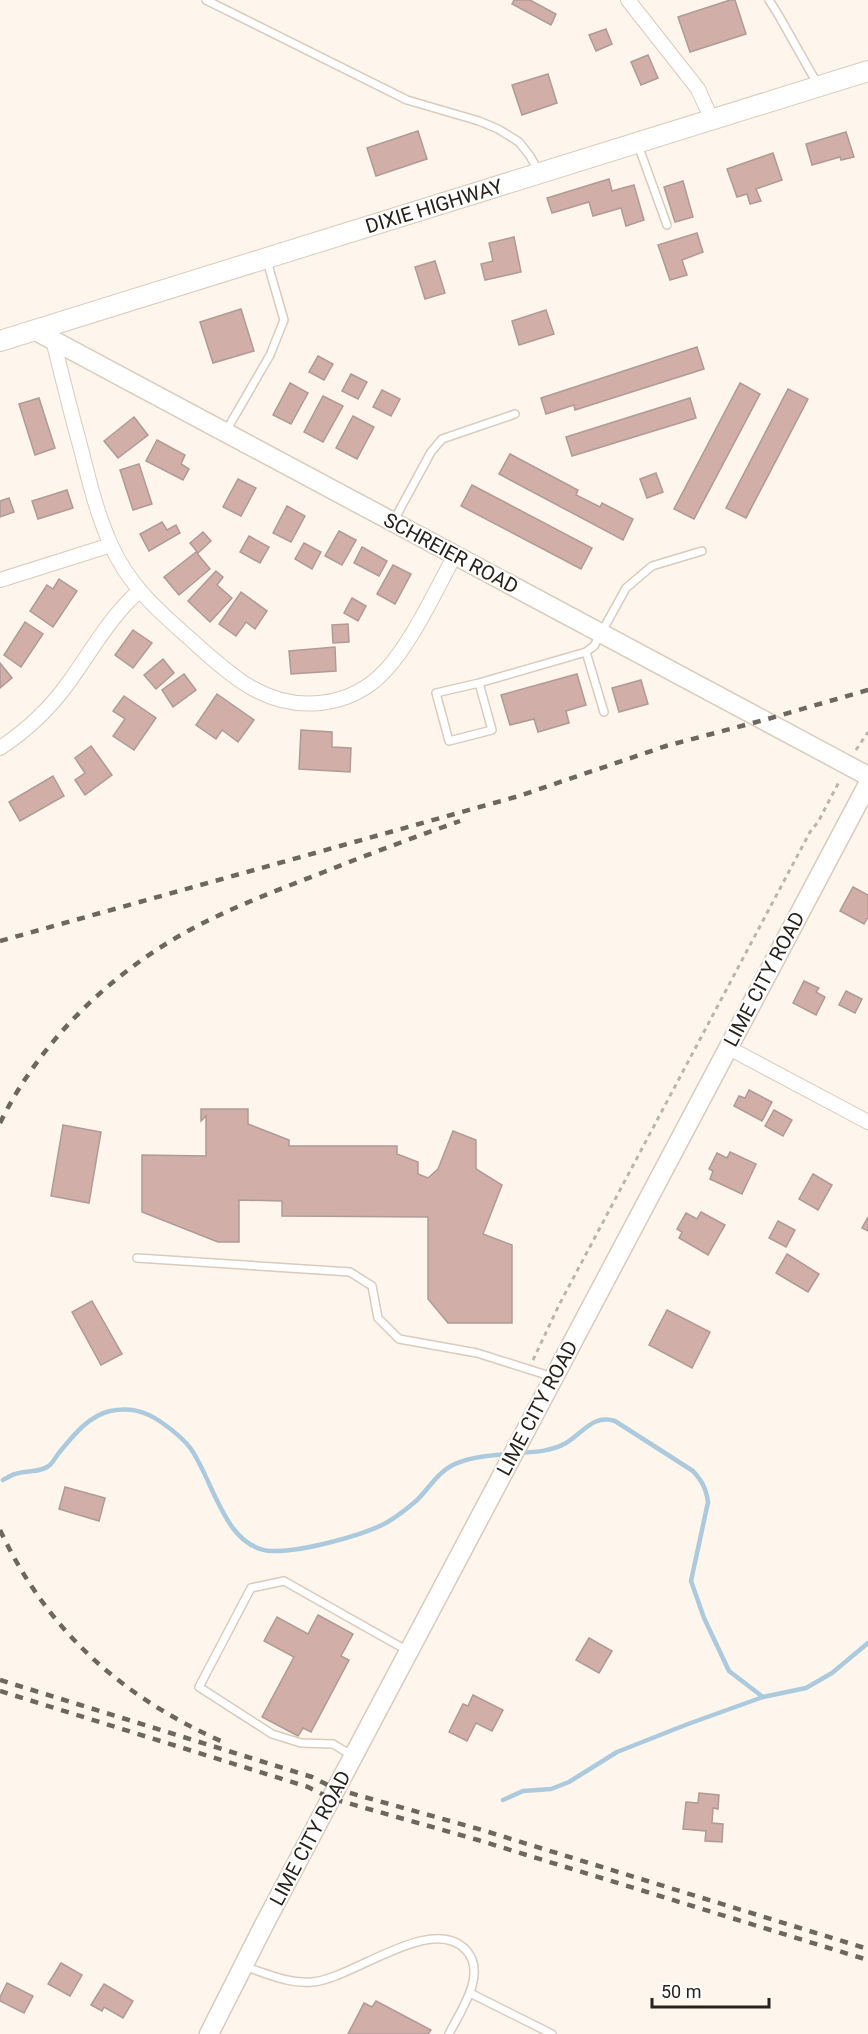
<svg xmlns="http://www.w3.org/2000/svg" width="868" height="2034" viewBox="0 0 868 2034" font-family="Roboto,sans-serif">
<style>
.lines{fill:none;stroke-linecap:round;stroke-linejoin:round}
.stream{stroke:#accadd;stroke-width:4.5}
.building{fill:#d2aea8;stroke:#b09a96;stroke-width:1.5}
.service-casing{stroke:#dacbbc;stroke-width:10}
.minor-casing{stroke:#dacbbc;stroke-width:16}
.tertiary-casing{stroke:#dacbbc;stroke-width:21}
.secondary-casing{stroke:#dacbbc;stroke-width:22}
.path{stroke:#bdb5ad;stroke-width:3;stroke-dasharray:4.5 4.5;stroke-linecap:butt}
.service{stroke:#fff;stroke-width:7}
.minor{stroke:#fff;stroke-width:14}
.tertiary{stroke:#fff;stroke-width:18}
.secondary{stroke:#fff;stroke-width:20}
.rail{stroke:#6e6760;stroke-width:4.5;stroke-dasharray:8 8;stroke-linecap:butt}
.labels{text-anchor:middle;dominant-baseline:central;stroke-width:4.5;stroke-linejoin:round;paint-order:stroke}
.street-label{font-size:20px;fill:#27221c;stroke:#fff}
</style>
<rect width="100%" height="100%" fill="#fef5ec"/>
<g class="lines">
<g class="stream">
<path d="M 520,1453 C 536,1452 552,1451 566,1443 C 583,1433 593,1414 615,1421 L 693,1471 C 702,1481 706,1488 708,1502 L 691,1581 L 704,1618 L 729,1671 L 763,1697"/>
<path d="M 3,1480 C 7,1478 11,1475 15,1474 C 26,1470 41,1473 50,1465 C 53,1462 56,1457 58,1454 C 72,1437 88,1416 110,1411 C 130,1407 145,1411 161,1422 C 171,1429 184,1439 191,1449 C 214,1482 225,1549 272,1551 C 301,1552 361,1536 386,1523 C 396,1517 408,1508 416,1501 C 428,1490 436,1474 451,1466 C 467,1457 491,1455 509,1454"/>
<polyline points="503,1800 523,1791 551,1789 569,1782 617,1752 688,1724 763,1697 806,1688 832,1673 868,1643"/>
</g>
</g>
<g class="building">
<polygon points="514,0 530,0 556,14 551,25 512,4"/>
<polygon points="730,0 735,0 746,34 690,52 678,17"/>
<polygon points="606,29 612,44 596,51 589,35"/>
<polygon points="648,55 658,78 641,85 631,62"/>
<polygon points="548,74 557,103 522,115 512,85"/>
<polygon points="418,131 427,159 376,176 367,148"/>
<polygon points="846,132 854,157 841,160 840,157 812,165 806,144"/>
<polygon points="773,153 782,180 756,189 761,201 750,204 747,194 737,197 727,169"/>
<polygon points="609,179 612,191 634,185 644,220 626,226 621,208 593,216 589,202 552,213 547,198"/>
<polygon points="683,181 693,217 675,222 664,187"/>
<polygon points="697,233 703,252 682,260 687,275 670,280 658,245"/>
<polygon points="514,237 521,272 485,280 481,264 493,261 489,243"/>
<polygon points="435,261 445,293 425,299 415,267"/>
<polygon points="241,309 254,351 213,363 200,322"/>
<polygon points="546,310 554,334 519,345 512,321"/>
<polygon points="697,347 704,369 575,410 574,405 546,414 541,398"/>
<polygon points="318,356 333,364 324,380 309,372"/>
<polygon points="351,374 367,382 358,399 342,391"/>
<polygon points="290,383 308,393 291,424 273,415"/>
<polygon points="740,383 760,394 694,519 674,509"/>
<polygon points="788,389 808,399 746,518 726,508"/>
<polygon points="382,390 400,399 391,416 373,407"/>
<polygon points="323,396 343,406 323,442 304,432"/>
<polygon points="39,398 55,448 35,455 19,404"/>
<polygon points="690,398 696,418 572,456 566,437"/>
<polygon points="353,416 374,427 357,459 336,448"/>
<polygon points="134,417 148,435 118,458 104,441"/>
<polygon points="157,440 185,455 181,464 189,469 183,480 146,461"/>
<polygon points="510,454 578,490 576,495 600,507 602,503 633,519 623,540 499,474"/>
<polygon points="139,464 152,504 133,510 120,470"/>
<polygon points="656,473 663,492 647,498 640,479"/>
<polygon points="238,479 256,488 241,516 223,507"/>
<polygon points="472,485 592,548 581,569 461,506"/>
<polygon points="67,490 73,508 38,519 32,501"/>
<polygon points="9,498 14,512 0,517 0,501"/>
<polygon points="287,506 305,516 291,542 273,533"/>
<polygon points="162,522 167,530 176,525 180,533 149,551 140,534"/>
<polygon points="339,531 356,540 342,565 325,556"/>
<polygon points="203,532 211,541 198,553 190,543"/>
<polygon points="249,536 269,547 260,563 240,552"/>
<polygon points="304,543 321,552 312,569 295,559"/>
<polygon points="362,547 387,561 379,576 354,563"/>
<polygon points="196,552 210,569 179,595 164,577"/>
<polygon points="393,565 411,574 395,604 377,594"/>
<polygon points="216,571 223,577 217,585 232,598 210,622 188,601"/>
<polygon points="59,579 77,591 53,627 30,611 47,585 53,589"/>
<polygon points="241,592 267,611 255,629 246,622 236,636 219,624"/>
<polygon points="352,598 366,606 358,621 344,613"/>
<polygon points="25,622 43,634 21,667 4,655"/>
<polygon points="348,624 349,642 333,643 332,625"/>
<polygon points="133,630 152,643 133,668 115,655"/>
<polygon points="335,647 336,671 291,674 289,651"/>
<polygon points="163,659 174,673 156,689 144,675"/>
<polygon points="0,663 12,678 0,688"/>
<polygon points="184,674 196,690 173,707 162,690"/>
<polygon points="577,674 586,705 566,711 569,723 538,732 534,719 510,725 501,695"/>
<polygon points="641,680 648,704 619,712 612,688"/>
<polygon points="217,694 254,720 238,742 222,730 216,739 196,725"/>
<polygon points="124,696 156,718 134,750 113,736 125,719 113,711"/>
<polygon points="301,730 332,732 332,747 351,748 350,772 299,769"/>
<polygon points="91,746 112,775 85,795 75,780 85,773 75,758"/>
<polygon points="53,776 64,796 20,821 9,802"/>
<polygon points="853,887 868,895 868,917 864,924 840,911"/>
<polygon points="804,981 819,988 816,992 825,997 816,1015 793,1003"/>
<polygon points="846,991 862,999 855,1013 839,1005"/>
<polygon points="749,1090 772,1102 762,1121 734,1106 739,1096 745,1098"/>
<polygon points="201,1109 248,1109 248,1124 289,1140 289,1146 397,1146 397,1154 418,1162 418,1174 428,1178 438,1169 453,1131 476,1140 476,1169 502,1185 483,1234 512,1245 512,1323 448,1323 428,1299 428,1217 282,1216 282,1201 239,1200 239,1242 218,1242 142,1212 142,1155 206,1156 206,1116 201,1121"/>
<polygon points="774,1110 792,1120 783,1136 765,1126"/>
<polygon points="63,1125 101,1132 89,1203 51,1196"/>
<polygon points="730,1152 756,1164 742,1194 710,1179 713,1171 709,1169 717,1153 727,1158"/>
<polygon points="813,1174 832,1185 818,1210 799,1199"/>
<polygon points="701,1212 725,1225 708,1255 679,1238 682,1232 677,1229 686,1213 697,1219"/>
<polygon points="868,1217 868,1231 862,1228"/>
<polygon points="778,1221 795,1230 786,1247 769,1238"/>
<polygon points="787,1254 819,1274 808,1292 776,1273"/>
<polygon points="92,1301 122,1354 101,1365 72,1312"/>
<polygon points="667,1310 710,1332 692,1368 649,1345"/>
<polygon points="65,1487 105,1498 99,1521 59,1509"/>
<polygon points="318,1615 353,1634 341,1656 349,1660 311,1732 303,1728 298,1736 262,1717 294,1657 264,1641 277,1617 308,1634"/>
<polygon points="589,1638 612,1651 599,1673 576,1660"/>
<polygon points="473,1695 503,1710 492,1731 476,1723 467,1741 449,1732 463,1704 468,1706"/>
<polygon points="699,1793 719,1795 718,1809 713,1808 712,1823 723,1824 722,1842 705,1841 706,1831 683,1829 686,1802 698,1803"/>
<polygon points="61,1963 82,1975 70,1996 48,1984"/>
<polygon points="7,1983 33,1996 24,2013 0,2001 0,1997"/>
<polygon points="104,1984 133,2001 123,2018 104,2007 102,2011 91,2005"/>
<polygon points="376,2001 431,2030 428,2034 348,2034 364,2003 372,2007"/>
</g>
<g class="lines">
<defs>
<g id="service">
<polyline points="206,0 407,100 479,121 498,129 519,142 530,156 539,172"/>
<polyline points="769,0 779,16 818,85"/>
<polyline points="638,145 667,225"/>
<polyline points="226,431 270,355 284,320 267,261"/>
<polyline points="393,522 431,452 442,439 515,414"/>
<polyline points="586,652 604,712"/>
<polyline points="479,683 492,730 449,741 436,693 479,683 586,652 594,646 626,588 652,566 702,551"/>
<polyline points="137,1258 350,1272 372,1286 378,1318 399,1339 477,1353 553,1377"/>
<polyline points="351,1755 333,1744 301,1743 272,1734 199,1687 251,1588 284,1581 408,1651"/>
<path d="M 246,1967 C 268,1974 288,1984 312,1982 C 353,1979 431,1913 466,1950 C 488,1974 460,2011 449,2034"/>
<polyline points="470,1993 552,2034"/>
</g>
<g id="minor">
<polyline points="628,0 698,89 712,120"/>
<path d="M 53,340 C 62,376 71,413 81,449 C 89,481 97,514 111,545 C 131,590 163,614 198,646 C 215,661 233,677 252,688 C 296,713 350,708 385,671 C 412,642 436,590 455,555"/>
<polyline points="0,580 111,545"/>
<path d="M 0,748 C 26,731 51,707 69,682 C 92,650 110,617 139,591"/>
<polyline points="727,1047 868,1122"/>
</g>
<g id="tertiary">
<polyline points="34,330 868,776"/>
<polyline points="209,2034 265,1923 868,784"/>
</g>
<polyline id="secondary" points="0,341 868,71"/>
</defs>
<use href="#service" class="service-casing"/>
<use href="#minor" class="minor-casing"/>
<use href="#tertiary" class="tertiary-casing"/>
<use href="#secondary" class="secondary-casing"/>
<g class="path">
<polyline points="856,750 868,732"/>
<polyline points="533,1360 559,1305 810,832 818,822 840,780"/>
</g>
<use href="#service" class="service"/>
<use href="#minor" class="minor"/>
<use href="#tertiary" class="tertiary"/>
<use href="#secondary" class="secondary"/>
<g class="rail">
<polyline points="0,941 519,796 666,746 764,720 868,690"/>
<path d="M 0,1123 C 42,1037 118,966 203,923 C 243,903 283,888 324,872 C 369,854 415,837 460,821"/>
<path d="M 0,1530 C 48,1632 122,1697 223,1742"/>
<polyline points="0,1680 312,1777 336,1789 482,1830 868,1949"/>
<polyline points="0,1691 308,1787 330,1798 478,1840 868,1960"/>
</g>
</g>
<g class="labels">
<g class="street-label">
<text transform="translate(434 206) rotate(-17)">DIXIE HIGHWAY</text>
<text transform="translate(451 553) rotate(28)">SCHREIER ROAD</text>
<text transform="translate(764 979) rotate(-62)">LIME CITY ROAD</text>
<text transform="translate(537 1408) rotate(-62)">LIME CITY ROAD</text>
<text transform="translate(310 1838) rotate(-62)">LIME CITY ROAD</text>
</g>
</g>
<path d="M652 1998v9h117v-9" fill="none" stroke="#27221c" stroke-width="3"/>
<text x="661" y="1998" font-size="18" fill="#27221c" stroke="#ffffff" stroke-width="4.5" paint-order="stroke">50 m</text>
</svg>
